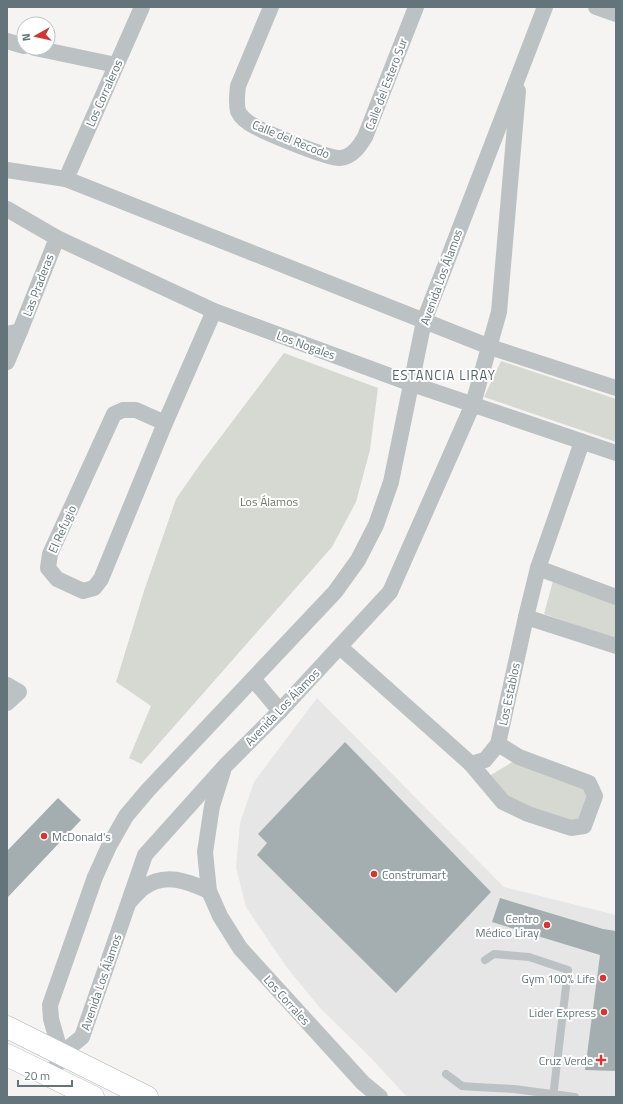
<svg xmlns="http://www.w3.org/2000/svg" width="623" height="1104" viewBox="0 0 623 1104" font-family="'Titillium Web',sans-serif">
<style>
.built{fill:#e5e6e5}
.green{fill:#d6d9d1}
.building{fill:#a4aeb0}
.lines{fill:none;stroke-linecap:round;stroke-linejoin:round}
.primary-casing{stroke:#aeb4b6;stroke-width:23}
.service{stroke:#bcc1c3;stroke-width:8}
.minor{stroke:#bcc1c3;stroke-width:16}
.primary{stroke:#fff;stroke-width:22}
.poi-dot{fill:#d13735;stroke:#fff;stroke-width:1.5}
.labels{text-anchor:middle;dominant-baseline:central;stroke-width:4;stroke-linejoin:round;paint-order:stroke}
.street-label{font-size:12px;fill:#63757a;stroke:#fff}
.park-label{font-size:12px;fill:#6d7865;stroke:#fff}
.poi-label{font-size:12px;fill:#63757a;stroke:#fff;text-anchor:end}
.neighbourhood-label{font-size:13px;letter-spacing:1px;fill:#546266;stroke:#fff}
</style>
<rect width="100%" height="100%" fill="#f5f4f2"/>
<polygon class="built" points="317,698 504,887 616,915 616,1097 407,1097 370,1057 320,1008 285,965 246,907 236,867 240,823 254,782"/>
<g class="green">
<polygon points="284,353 378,388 370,450 356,502 332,547 141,764 129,758 151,706 116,682 144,591 176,499 201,463"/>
<polygon points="501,361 616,399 616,442 484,397"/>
<polygon points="553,581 616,605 616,639 544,614"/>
<polygon points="514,761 591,790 578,822 507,802 486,778"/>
</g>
<g class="building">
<polygon points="345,742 491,892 396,993 257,855 267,843 258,834"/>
<polygon points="58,798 81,820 7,898 7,851"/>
<polygon points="500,898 603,929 616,931 616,1071 585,1070 600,955 492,922"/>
</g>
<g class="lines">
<defs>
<g id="primary">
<polyline points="7,1027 147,1097"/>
<polyline points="7,1055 93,1097"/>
</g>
</defs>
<use href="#primary" class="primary-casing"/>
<g class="service">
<polyline points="485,960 494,954 529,957 568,970 553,1097"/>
<polyline points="446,1074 462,1086 476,1087 514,1089 575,1097"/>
</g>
<g class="minor">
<path d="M 271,7 L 238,86 C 237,94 236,103 238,111 C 241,118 250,124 256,127 C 269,134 329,159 340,158 C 352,157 359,147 365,137 L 416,7"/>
<polyline points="596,7 616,14"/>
<polyline points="7,41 24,46"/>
<polyline points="35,48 116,65"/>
<polyline points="7,170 66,179 490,347 616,388"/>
<polyline points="66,179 142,7"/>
<polyline points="7,209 57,238 214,311 412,384 616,453"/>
<polyline points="20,331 57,238"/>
<polyline points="7,334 20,331 7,362"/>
<polygon points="123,410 136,410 165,423 101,579 94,588 83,591 57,579 48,568 50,554 114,414"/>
<polyline points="165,423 214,311"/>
<polyline points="538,568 616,597"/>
<polyline points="526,617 616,646"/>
<polyline points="340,647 471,764 485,760 498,744 526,617 538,568 582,442"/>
<polyline points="253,679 280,711"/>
<polyline points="7,685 19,692 7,703"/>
<polyline points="471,764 503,802 528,814 571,828 584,826 595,796 589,783 519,757 498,744"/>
<polyline points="223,771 212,806 205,852 209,891 220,916 240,948 363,1083 380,1097"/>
<path d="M 130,901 C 134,897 138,892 143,888 C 165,872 187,881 209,891"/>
<polyline points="61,1054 51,1019 50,1005 95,877 109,846 126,816 148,790 335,592 358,560 376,525 391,482 424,321 545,7"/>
<polyline points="52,1076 61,1054 82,1037 145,855 225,766 280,711 390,592 473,404 499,312 518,91"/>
</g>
<use href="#primary" class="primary"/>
</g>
<g class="poi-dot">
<circle cx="44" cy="836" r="4"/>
<circle cx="374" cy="874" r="4"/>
<circle cx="547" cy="925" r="4"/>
<circle cx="603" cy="978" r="4"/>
<circle cx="604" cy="1012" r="4"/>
<path d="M599 1054h4v4h4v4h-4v4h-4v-4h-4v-4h4z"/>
</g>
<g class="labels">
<g class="street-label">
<text transform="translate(386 84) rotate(-69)">Calle del Estero Sur</text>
<text transform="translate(104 93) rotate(-66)">Los Corraleros</text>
<text transform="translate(291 139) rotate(22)">Calle del Recodo</text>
<text transform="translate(441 277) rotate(-70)">Avenida Los Álamos</text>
<text transform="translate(38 285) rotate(-69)">Las Praderas</text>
<text transform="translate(306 345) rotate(20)">Los Nogales</text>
<text transform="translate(62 529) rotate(-66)">El Refugio</text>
<text transform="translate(509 694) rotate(-78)">Los Establos</text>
<text transform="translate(282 707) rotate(-46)">Avenida Los Álamos</text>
<text transform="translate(101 982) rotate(-71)">Avenida Los Álamos</text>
<text transform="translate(287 1000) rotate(48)">Los Corrales</text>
</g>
<g class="park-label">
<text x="269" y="501">Los Álamos</text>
</g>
<g class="poi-label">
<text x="52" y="836" text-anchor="start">McDonald's</text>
<text x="382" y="874" text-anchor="start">Construmart</text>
<text x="539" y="918">Centro<tspan x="539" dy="14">Médico Liray</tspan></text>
<text x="595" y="978">Gym 100% Life</text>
<text x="596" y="1012">Lider Express</text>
<text x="593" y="1060">Cruz Verde</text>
</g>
<g class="neighbourhood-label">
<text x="444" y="375">ESTANCIA LIRAY</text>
</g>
</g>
<rect width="623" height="1104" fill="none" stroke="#63757a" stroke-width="16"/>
<g transform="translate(36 36) rotate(262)"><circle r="19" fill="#ffffff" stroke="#c1c8ca"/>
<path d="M0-3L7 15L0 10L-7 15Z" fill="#d13735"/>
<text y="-6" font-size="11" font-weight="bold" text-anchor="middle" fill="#63757a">N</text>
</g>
<path d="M18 1080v6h54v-6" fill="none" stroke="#63757a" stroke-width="2"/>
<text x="24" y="1080" font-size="12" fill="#63757a" stroke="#ffffff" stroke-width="3" paint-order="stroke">20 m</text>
</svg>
